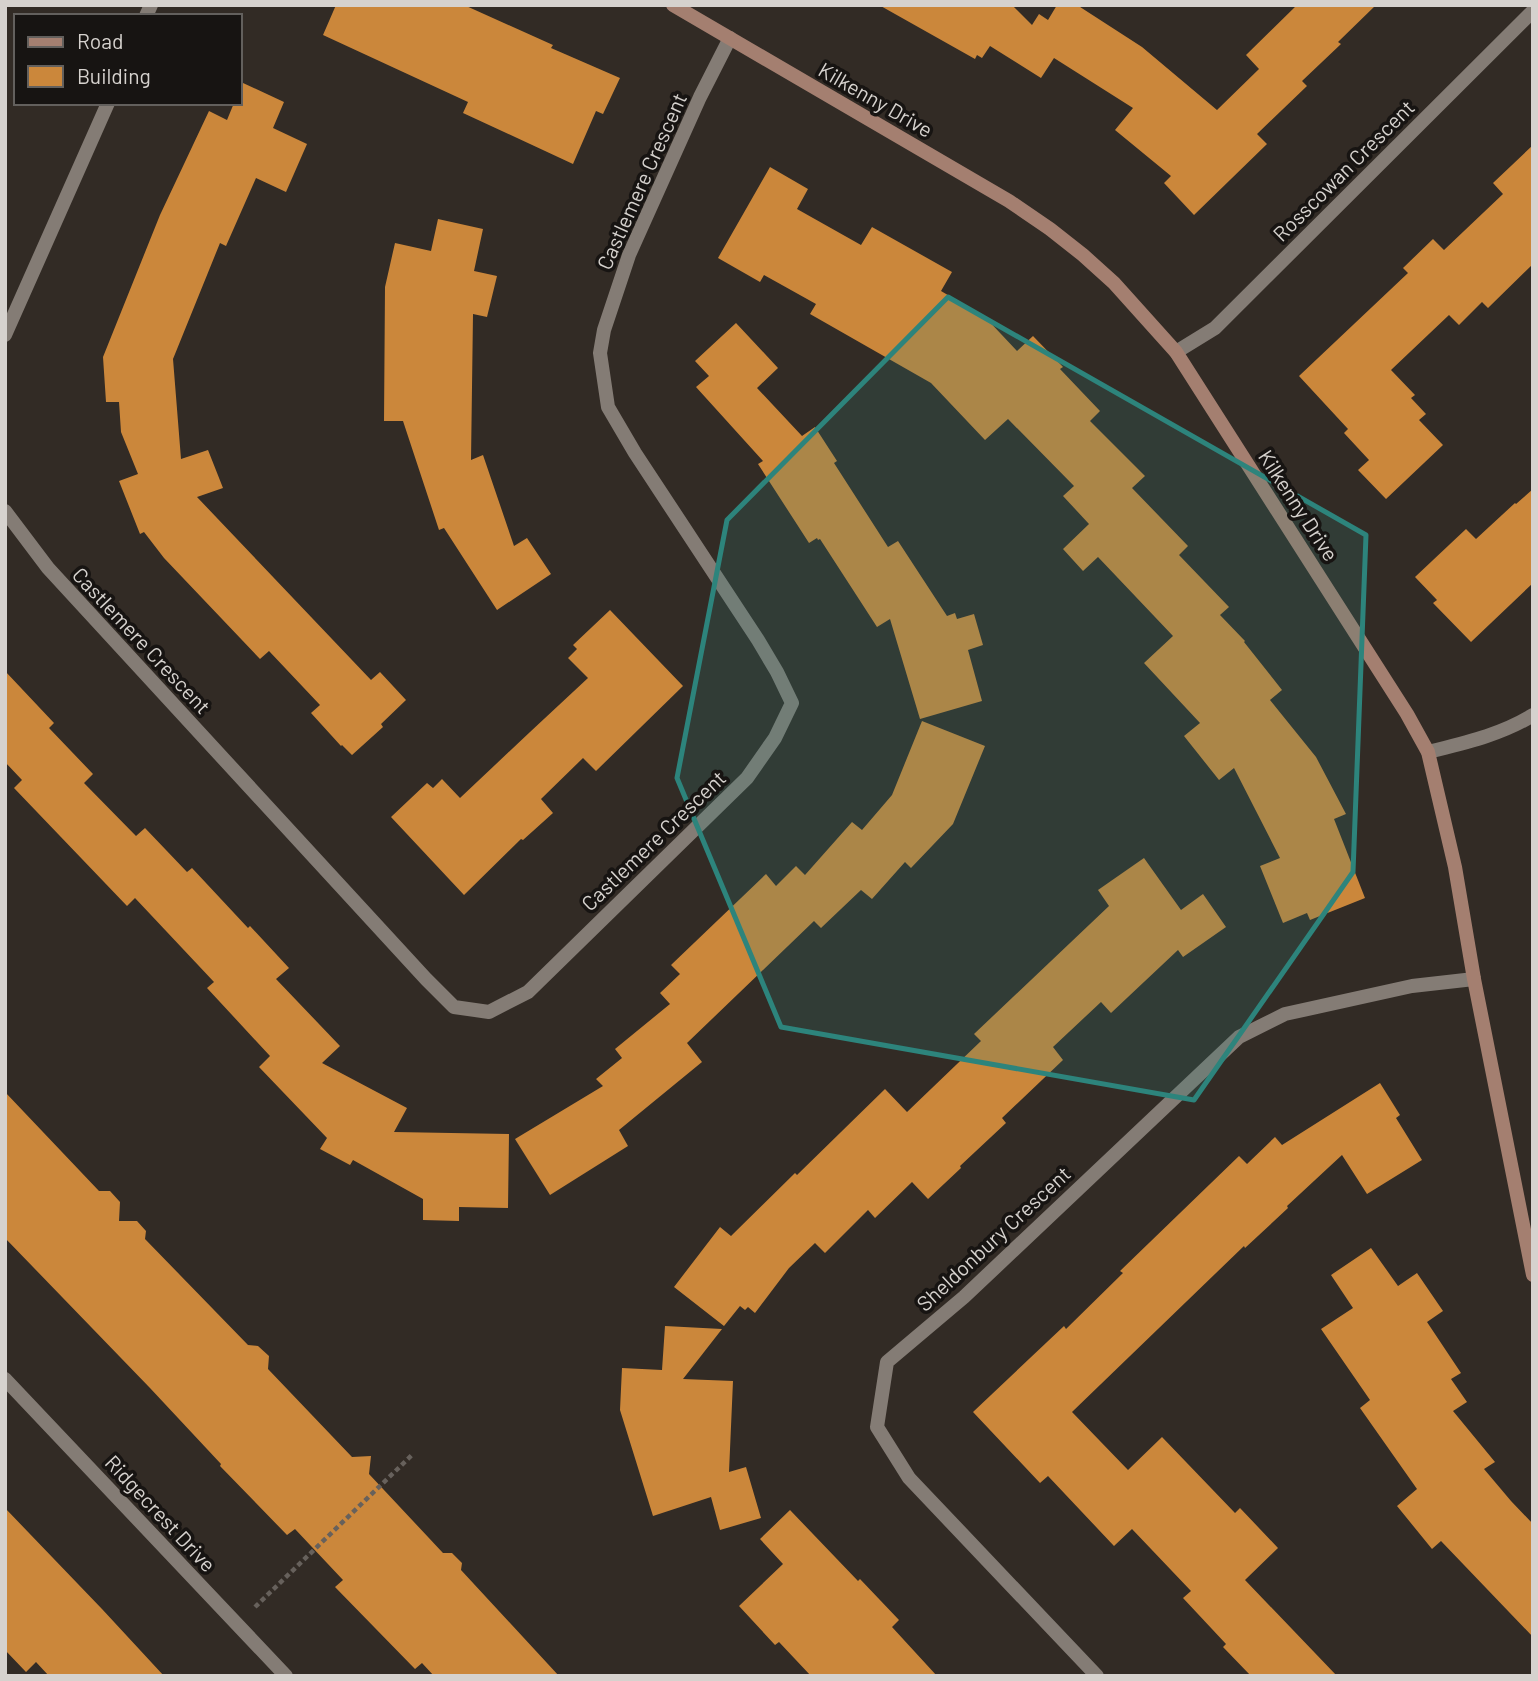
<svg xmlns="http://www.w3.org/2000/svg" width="1538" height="1681" viewBox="0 0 1538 1681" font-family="Barlow,sans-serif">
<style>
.building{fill:#cb873b}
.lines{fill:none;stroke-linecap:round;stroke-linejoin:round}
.path{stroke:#67615c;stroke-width:4.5;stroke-dasharray:5 3.5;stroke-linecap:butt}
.street{stroke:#847c75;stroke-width:14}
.secondary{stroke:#a47f70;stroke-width:14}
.marked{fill:#2d847c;fill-opacity:0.2;stroke:#2d847c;stroke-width:5;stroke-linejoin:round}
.labels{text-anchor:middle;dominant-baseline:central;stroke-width:7;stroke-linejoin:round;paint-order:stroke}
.street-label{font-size:21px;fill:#d6d2ce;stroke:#171412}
</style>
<rect width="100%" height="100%" fill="#322b25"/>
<g class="building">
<polygon points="336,5 464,5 553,45 551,48 620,78 603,114 596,111 573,164 463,113 468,102 323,35"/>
<polygon points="879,5 1012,5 1032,25 1039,14 1048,20 1057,5 1077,5 1142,47 1217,110 1259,69 1246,55 1297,5 1376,5 1338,42 1341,44 1302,81 1307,86 1257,134 1267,144 1194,215 1164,183 1171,176 1115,130 1133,108 1054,58 1041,78 990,46 982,58 977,55 975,59"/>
<polygon points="243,83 284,102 273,128 307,144 286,192 256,178 226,246 220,243 173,359 181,459 208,450 223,488 197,497 371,680 380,672 406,700 381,724 383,727 352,755 342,745 341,746 311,713 320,705 269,651 260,659 164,558 144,532 140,534 119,481 138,474 121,432 119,402 106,402 103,357 160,215 209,111 227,120 234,103 240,103 240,91"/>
<polygon points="1533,145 1533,264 1488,308 1482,302 1459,325 1449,315 1391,370 1415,395 1411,398 1426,414 1419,420 1443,445 1386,499 1358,470 1369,460 1344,433 1348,429 1299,376 1408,273 1403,268 1433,239 1444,250 1503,194 1493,183"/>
<polygon points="770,167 808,189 797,209 861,245 872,227 952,272 941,291 985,317 1017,351 1033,336 1063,367 1060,369 1100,411 1090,421 1145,476 1132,488 1188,546 1179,555 1229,607 1220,615 1245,641 1244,642 1282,690 1270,700 1316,757 1346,814 1334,819 1365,898 1310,920 1307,913 1283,923 1260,866 1280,858 1234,768 1219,780 1184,736 1200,723 1144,663 1173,636 1098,557 1083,571 1063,549 1089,524 1063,496 1074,486 1008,419 985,440 931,383 810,314 816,304 764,275 760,282 718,258"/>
<polygon points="438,219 483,229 474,271 497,276 487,317 473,314 471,460 483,455 514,546 527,538 551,574 497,610 444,528 439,530 403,421 384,421 385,287 395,243 431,251"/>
<polygon points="736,323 778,368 757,388 802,436 815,427 837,461 834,463 888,547 898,541 947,616 955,613 957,619 974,614 983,645 968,650 982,701 920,719 890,619 877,627 820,539 818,540 817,538 809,543 758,464 763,461 696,387 709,376 695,361"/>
<polygon points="1533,489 1533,583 1471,642 1433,603 1437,600 1415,577 1466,529 1476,539 1515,503 1516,504"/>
<polygon points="610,610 683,686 596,771 583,758 541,799 553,813 523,840 521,839 464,895 391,817 427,783 433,788 442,779 460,798 530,732 588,678 568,658 577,649 573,645"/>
<polygon points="5,671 54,723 49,728 93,774 84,783 136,836 145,828 187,872 192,868 248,928 250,926 289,968 276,979 340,1046 322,1063 407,1108 394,1132 509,1134 508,1208 459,1207 459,1221 423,1220 423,1199 353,1160 350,1165 320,1149 327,1138 259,1067 270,1056 207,988 214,982 135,898 127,906 14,788 22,780 5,762"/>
<polygon points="922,721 985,746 953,824 911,868 905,862 872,899 861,890 821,928 814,921 687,1043 702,1062 619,1130 628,1146 550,1195 515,1139 603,1086 596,1079 622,1058 615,1049 670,1004 660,993 680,974 671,965 766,874 776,886 796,866 805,875 852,822 862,830 892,795"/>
<polygon points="1144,858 1181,910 1203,894 1226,927 1183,957 1178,950 1111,1013 1101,1002 1053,1047 1063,1060 1002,1118 1006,1123 960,1166 961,1168 928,1199 912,1182 875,1218 868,1210 825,1253 815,1243 789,1268 755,1313 748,1307 745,1310 740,1306 724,1326 674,1287 720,1227 731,1236 795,1173 797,1175 885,1089 907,1112 981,1041 974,1034 1109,906 1098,890"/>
<polygon points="1380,1083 1400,1115 1396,1118 1422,1160 1367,1194 1342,1155 1287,1206 1288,1208 1245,1248 1244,1246 1072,1412 1128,1470 1162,1437 1235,1513 1240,1508 1278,1548 1245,1580 1337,1676 1251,1676 1223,1647 1226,1644 1183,1598 1191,1591 1132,1529 1114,1546 1048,1476 1040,1483 973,1412 1064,1326 1066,1329 1123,1273 1120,1271 1239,1156 1247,1164 1275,1137 1282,1145"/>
<polygon points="5,1092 99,1191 110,1191 120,1202 119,1221 137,1221 146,1231 145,1239 248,1345 258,1346 269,1356 268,1369 352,1457 371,1456 369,1474 443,1553 452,1553 462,1563 461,1570 559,1676 434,1676 422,1663 415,1669 335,1587 343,1580 295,1529 287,1535 220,1466 221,1464 150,1388 5,1238"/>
<polygon points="1371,1248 1398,1286 1417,1273 1443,1311 1427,1322 1461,1373 1451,1379 1467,1402 1453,1411 1495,1462 1484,1469 1511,1501 1533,1524 1533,1637 1441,1541 1432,1549 1397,1506 1417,1489 1360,1408 1370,1400 1321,1329 1353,1308 1331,1275"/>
<polygon points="665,1326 722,1329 683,1379 733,1381 729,1472 746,1467 761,1518 720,1530 711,1497 653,1516 620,1410 622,1368 662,1370"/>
<polygon points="5,1508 102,1609 164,1676 49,1676 36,1662 26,1672 5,1650"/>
<polygon points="790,1510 858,1581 860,1579 899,1620 892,1627 937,1676 811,1676 779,1642 775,1645 739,1606 783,1564 760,1539"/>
</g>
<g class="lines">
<polyline class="path" points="255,1607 413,1454"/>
<g class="street">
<polyline points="146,16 151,5"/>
<polyline points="5,335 108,103"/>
<polyline points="1176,352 1215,328 1533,11"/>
<polyline points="5,511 48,568 426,979 454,1007 489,1012 528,992 747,778 775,738 792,703 777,672 758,640 635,453 608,407 600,353 604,330 629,255 700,97 730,38"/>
<path d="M 1428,752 C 1464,743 1501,735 1533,715"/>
<polyline points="5,1379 286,1676"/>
<polyline points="1097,1676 909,1478 877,1427 887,1362 964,1297 1239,1037 1285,1014 1412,986 1474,979"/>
</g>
<polyline class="secondary" points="673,5 1009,201 1050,229 1083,255 1114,283 1176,352 1407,714 1428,752 1455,867 1474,979 1533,1275"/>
</g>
<path class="marked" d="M 948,297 L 1366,535 L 1353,872 L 1194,1100 L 781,1027 L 677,778 L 727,520 Z"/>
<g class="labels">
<g class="street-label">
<text transform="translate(876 99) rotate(30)">Kilkenny Drive</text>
<text transform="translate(1343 170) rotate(-45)">Rosscowan Crescent</text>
<text transform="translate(641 181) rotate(-66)">Castlemere Crescent</text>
<text transform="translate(1299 505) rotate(57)">Kilkenny Drive</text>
<text transform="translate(142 640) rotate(47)">Castlemere Crescent</text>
<text transform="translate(653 840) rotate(-44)">Castlemere Crescent</text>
<text transform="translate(993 1238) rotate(-43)">Sheldonbury Crescent</text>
<text transform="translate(161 1513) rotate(47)">Ridgecrest Drive</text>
</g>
</g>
<rect width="1538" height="1681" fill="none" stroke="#d6d2ce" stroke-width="14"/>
<rect x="14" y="14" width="228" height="91" fill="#171412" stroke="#63605d" stroke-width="2"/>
<rect x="28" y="37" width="35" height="10" fill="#a47f70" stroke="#63605d" stroke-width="2"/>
<text x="77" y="49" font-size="21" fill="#d6d2ce">Road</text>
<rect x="28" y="66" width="35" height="21" fill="#cb873b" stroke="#63605d" stroke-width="2"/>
<text x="77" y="84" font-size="21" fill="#d6d2ce">Building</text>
</svg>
